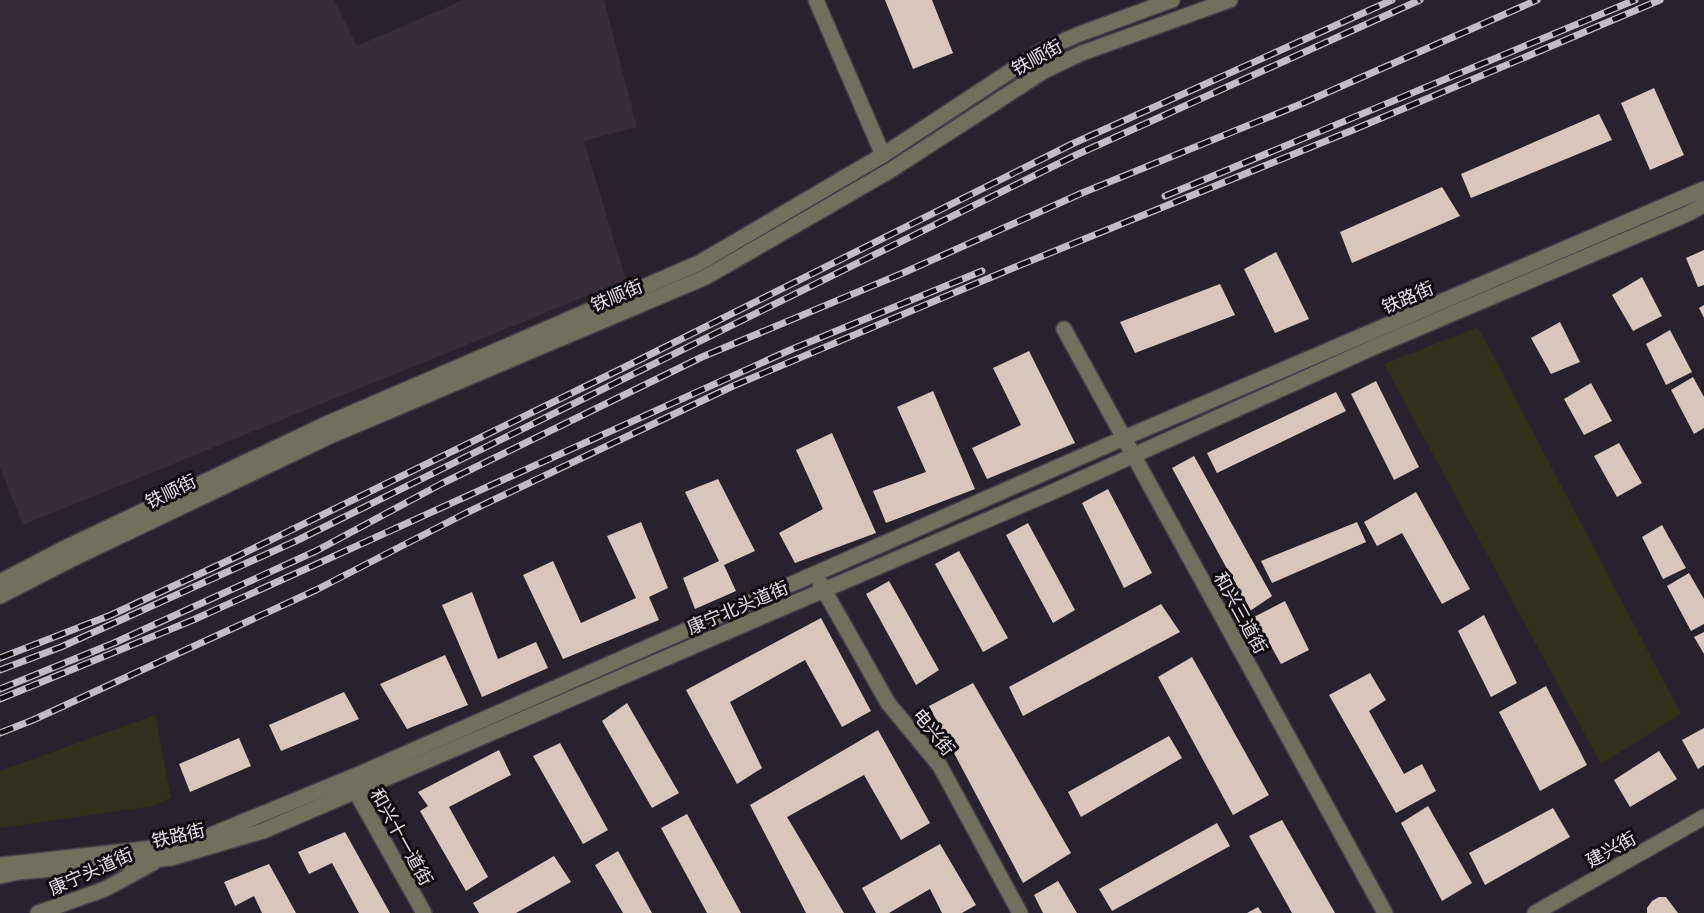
<svg xmlns="http://www.w3.org/2000/svg" width="1704" height="913" viewBox="0 0 1704 913" font-family="Georgia,'Noto Sans SC',serif">
<style>
.industrial{fill:#362c3a}
.green{fill:#2f311a}
.building{fill:#d8c6bc}
.lines{fill:none;stroke-linecap:round;stroke-linejoin:round}
.secondary-casing{stroke:#443e49;stroke-width:18}
.secondary{stroke:#70705f;stroke-width:15}
.rail-casing{stroke:#c1bcc5;stroke-width:7}
.rail{stroke:#0f0d12;stroke-width:4.5;stroke-dasharray:14;stroke-linecap:butt}
.labels{text-anchor:middle;dominant-baseline:central;stroke-width:6;stroke-linejoin:round;paint-order:stroke}
.street-label{font-size:18px;fill:#e4e0e8;stroke:#0f0d12}
</style>
<rect width="100%" height="100%" fill="#28222f"/>
<polygon class="industrial" points="0,0 334,0 357,46 463,0 604,0 637,127 584,141 626,280 23,525 0,467"/>
<g class="green">
<polygon points="1478,327 1681,714 1601,764 1384,364"/>
<polygon points="155,715 171,798 153,806 0,828 0,771"/>
</g>
<g class="building">
<polygon points="885,0 932,0 953,53 913,69"/>
<polygon points="1654,88 1684,155 1650,170 1621,103"/>
<polygon points="1599,114 1612,140 1471,198 1461,174"/>
<polygon points="1442,187 1460,216 1352,263 1340,232"/>
<polygon points="1704,250 1704,285 1698,287 1686,258"/>
<polygon points="1276,252 1309,319 1275,333 1244,269"/>
<polygon points="1642,277 1662,316 1633,331 1612,295"/>
<polygon points="1220,284 1235,315 1135,353 1120,322"/>
<polygon points="1704,305 1704,318 1699,308"/>
<polygon points="1560,322 1580,362 1551,374 1531,338"/>
<polygon points="1670,330 1692,372 1666,385 1646,344"/>
<polygon points="1029,351 1075,443 987,479 972,448 1021,425 993,368"/>
<polygon points="1693,377 1704,397 1704,428 1694,434 1671,390"/>
<polygon points="1376,381 1419,467 1394,480 1351,394"/>
<polygon points="1591,383 1612,421 1584,435 1564,399"/>
<polygon points="933,391 975,489 886,523 873,491 926,472 897,407"/>
<polygon points="1336,392 1346,411 1217,473 1207,453"/>
<polygon points="832,433 876,533 795,563 779,533 823,509 796,450"/>
<polygon points="1619,443 1642,483 1617,497 1594,456"/>
<polygon points="1194,456 1272,596 1250,611 1172,468"/>
<polygon points="718,479 755,551 724,565 736,591 695,609 683,578 719,561 685,492"/>
<polygon points="1108,489 1152,573 1124,588 1082,503"/>
<polygon points="1416,492 1470,589 1442,604 1402,533 1377,546 1364,522"/>
<polygon points="641,522 668,588 649,597 659,620 563,659 523,575 553,561 581,623 636,598 607,536"/>
<polygon points="1357,522 1366,542 1272,583 1261,561"/>
<polygon points="1028,523 1075,610 1053,623 1006,535"/>
<polygon points="1662,525 1686,568 1663,579 1642,537"/>
<polygon points="959,551 1008,638 983,652 935,564"/>
<polygon points="1689,573 1704,599 1704,624 1691,631 1667,586"/>
<polygon points="889,581 939,670 916,685 866,594"/>
<polygon points="472,592 498,659 536,642 548,668 482,697 442,605"/>
<polygon points="1285,601 1309,650 1281,664 1254,617"/>
<polygon points="1161,604 1180,632 1023,716 1009,687"/>
<polygon points="1484,615 1517,683 1491,697 1458,631"/>
<polygon points="821,618 871,711 842,727 805,660 730,702 762,768 737,784 686,690"/>
<polygon points="1704,632 1704,654 1694,637"/>
<polygon points="445,655 468,705 407,729 380,684"/>
<polygon points="1192,657 1269,795 1233,815 1158,677"/>
<polygon points="1370,673 1386,700 1369,711 1404,774 1422,764 1436,791 1396,813 1329,695"/>
<polygon points="973,683 1071,853 1023,883 929,706"/>
<polygon points="1546,686 1587,765 1540,791 1499,712"/>
<polygon points="344,692 359,719 281,751 269,725"/>
<polygon points="627,703 679,793 652,808 602,721"/>
<polygon points="1704,728 1704,765 1698,769 1682,740"/>
<polygon points="878,730 930,823 901,840 864,775 787,817 844,913 806,913 750,805"/>
<polygon points="1169,736 1182,758 1081,817 1068,792"/>
<polygon points="239,738 251,766 190,792 179,764"/>
<polygon points="560,743 608,830 583,844 533,756"/>
<polygon points="499,750 511,775 449,807 488,877 466,891 420,811 428,806 418,792"/>
<polygon points="1659,751 1677,779 1630,807 1614,780"/>
<polygon points="1428,806 1472,883 1442,901 1401,823"/>
<polygon points="1553,808 1570,837 1485,885 1469,853"/>
<polygon points="687,814 741,913 707,913 661,828"/>
<polygon points="1282,820 1335,913 1292,913 1249,836"/>
<polygon points="1217,823 1230,846 1112,911 1099,889"/>
<polygon points="345,832 390,913 359,913 332,863 309,874 298,852"/>
<polygon points="940,844 976,905 962,913 942,913 930,889 889,913 876,913 862,888"/>
<polygon points="618,851 652,913 623,913 595,865"/>
<polygon points="554,856 571,882 516,913 479,913 473,903"/>
<polygon points="269,864 296,913 262,913 254,896 235,906 224,882"/>
<polygon points="1058,881 1077,913 1043,913 1034,895"/>
<polygon points="1659,897 1666,897 1678,913 1647,913 1647,908 1652,901"/>
<polygon points="1258,907 1262,913 1247,913"/>
</g>
<g class="lines">
<defs>
<g id="secondary">
<polyline points="816,0 883,155"/>
<polyline points="1064,329 1385,913"/>
<polyline points="0,582 65,548 322,426 699,263 883,155 1041,51 1077,35 1172,0"/>
<polyline points="820,583 888,703 940,766 1020,913"/>
<polyline points="0,596 70,560 330,436 706,277 891,170 1044,71 1082,53 1230,0"/>
<polyline points="352,785 424,913"/>
<polyline points="0,865 189,844 357,775 1124,438 1704,189"/>
<polyline points="0,876 19,872 171,858 263,831 1050,493 1381,344 1687,214 1704,205"/>
<polyline points="38,913 105,889 153,863"/>
<polyline points="1535,913 1704,817"/>
</g>
</defs>
<use href="#secondary" class="secondary-casing"/>
<use href="#secondary" class="secondary"/>
<defs>
<g id="rail">
<polyline points="1165,196 1635,0"/>
<polyline points="0,658 111,615 238,556 623,368 1072,144 1392,0"/>
<polyline points="0,670 61,647 298,540 1076,155 1420,0"/>
<polyline points="0,689 114,643 316,551 441,484 702,357 903,273 1082,193 1301,104 1537,0"/>
<polyline points="0,699 193,620 790,350 982,271"/>
<polyline points="0,733 33,720 316,590 466,513 733,386 1013,268 1353,130 1660,0"/>
</g>
</defs>
<use href="#rail" class="rail-casing"/>
<use href="#rail" class="rail"/>
</g>
<g class="labels">
<g class="street-label">
<text transform="translate(1036 56) rotate(-29)">铁顺街</text>
<text transform="translate(616 294) rotate(-23)">铁顺街</text>
<text transform="translate(1407 296) rotate(-23)">铁路街</text>
<text transform="translate(170 490) rotate(-26)">铁顺街</text>
<text transform="translate(737 606) rotate(-23)">康宁北头道街</text>
<text transform="translate(1242 612) rotate(61)">和兴三道街</text>
<text transform="translate(935 731) rotate(51)">电兴街</text>
<text transform="translate(178 834) rotate(-13)">铁路街</text>
<text transform="translate(403 836) rotate(61)">和兴十一道街</text>
<text transform="translate(1610 848) rotate(-29)">建兴街</text>
<text transform="translate(90 870) rotate(-24)">康宁头道街</text>
</g>
</g>
</svg>
